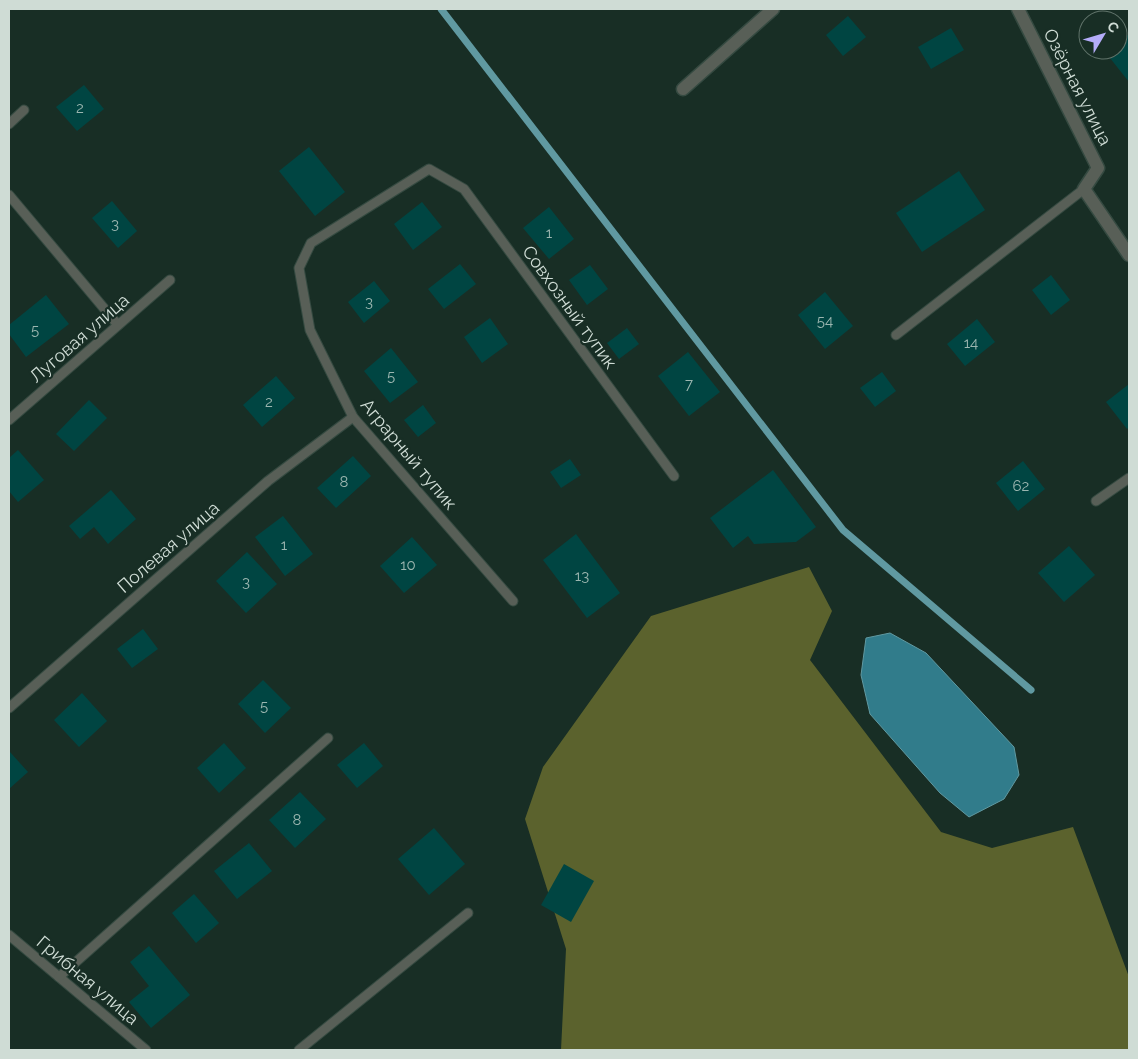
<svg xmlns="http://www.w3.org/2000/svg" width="1138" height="1059" viewBox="0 0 1138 1059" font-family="Raleway,sans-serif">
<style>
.forest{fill:#5b622d}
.water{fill:#317c8b;stroke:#6099a1}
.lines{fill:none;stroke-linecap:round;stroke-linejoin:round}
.stream{stroke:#6099a1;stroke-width:7}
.building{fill:#004542}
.service-casing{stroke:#354a41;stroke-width:11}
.minor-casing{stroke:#354a41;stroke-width:15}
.service{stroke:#585f57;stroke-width:9}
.minor{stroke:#585f57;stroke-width:12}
.labels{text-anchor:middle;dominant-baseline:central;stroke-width:4.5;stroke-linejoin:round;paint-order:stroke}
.number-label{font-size:15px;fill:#9bb6b0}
.street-label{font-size:18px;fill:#cfdcd5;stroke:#182e25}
</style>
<rect width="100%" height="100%" fill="#182e25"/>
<polygon class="forest" points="809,567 832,611 810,660 941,832 992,848 1073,827 1129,977 1129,1050 561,1050 566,949 525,819 543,767 651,616"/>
<polygon class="water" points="890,633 926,653 1014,747 1019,775 1004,799 969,817 940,793 870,714 861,675 866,638"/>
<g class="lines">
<polyline class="stream" points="441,9 843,530 1031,690"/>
</g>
<g class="building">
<polygon points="848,16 866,37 843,56 826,35"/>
<polygon points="951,28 964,50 931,69 918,47"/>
<polygon points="1129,34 1129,82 1106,53 1110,50 1118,50 1118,43"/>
<polygon points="84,85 104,109 77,131 56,107"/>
<polygon points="309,147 345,192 315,216 279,171"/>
<polygon points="959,171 985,210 922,252 896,213"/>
<polygon points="112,201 137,231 118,248 92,218"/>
<polygon points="422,202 442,227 413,250 394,224"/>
<polygon points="549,207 574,239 549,259 523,228"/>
<polygon points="460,264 476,284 444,309 428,289"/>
<polygon points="590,265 608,289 587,305 569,280"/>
<polygon points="1051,275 1070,300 1051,315 1032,290"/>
<polygon points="374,281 390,301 364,323 348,302"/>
<polygon points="825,292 853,326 825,349 798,315"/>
<polygon points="46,295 69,324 26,357 9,334 9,325"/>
<polygon points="490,318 508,344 482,363 464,337"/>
<polygon points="977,319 995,342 965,366 947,344"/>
<polygon points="627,328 639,344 619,359 607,343"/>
<polygon points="391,348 418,382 390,403 364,371"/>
<polygon points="688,352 720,392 689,416 658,376"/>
<polygon points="882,372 896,391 875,407 860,388"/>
<polygon points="276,376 295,398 262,427 243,405"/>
<polygon points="1129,384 1129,427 1127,429 1106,402"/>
<polygon points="89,400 107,418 74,451 56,434"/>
<polygon points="423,405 436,423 418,437 404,420"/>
<polygon points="18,450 44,480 18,502 9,491 9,458"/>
<polygon points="353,456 371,476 336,508 317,488"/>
<polygon points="570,459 581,475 561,488 550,472"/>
<polygon points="1023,461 1045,489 1018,511 996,483"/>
<polygon points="773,470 816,527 796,542 754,544 748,536 733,548 710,518"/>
<polygon points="111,490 136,519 108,544 94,527 80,539 69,526"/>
<polygon points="283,516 313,554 285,576 255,537"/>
<polygon points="576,534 620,593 587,618 543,560"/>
<polygon points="412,537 437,565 404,593 380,566"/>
<polygon points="1069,546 1095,575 1064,602 1038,573"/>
<polygon points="247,552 277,584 246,613 216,581"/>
<polygon points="143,629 158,649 132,668 117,649"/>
<polygon points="263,680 291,708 265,733 238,704"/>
<polygon points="82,693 107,721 79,747 54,720"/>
<polygon points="224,743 246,768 219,793 197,768"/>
<polygon points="364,743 383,766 357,788 337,765"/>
<polygon points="10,752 28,772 9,789 9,753"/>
<polygon points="300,792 326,819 295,848 269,820"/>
<polygon points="434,828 465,864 429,895 398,859"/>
<polygon points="249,843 272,871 237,899 214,871"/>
<polygon points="564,864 594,881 571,922 541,905"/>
<polygon points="194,894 219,923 196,943 172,913"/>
<polygon points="149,946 190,995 151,1028 129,1002 149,986 130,962"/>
</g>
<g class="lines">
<defs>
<g id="service">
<polyline points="9,124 24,110"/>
<polyline points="9,195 118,325"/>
<polyline points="896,335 1084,189"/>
<polyline points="9,420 170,280"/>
<polyline points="1096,501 1129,478"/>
<polyline points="513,601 353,417 310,330 299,268 311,243 429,169 464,189 674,476"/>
<polyline points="9,708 268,481 353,417"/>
<polyline points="9,935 146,1050"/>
<polyline points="59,977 328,738"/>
<polyline points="299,1050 468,913"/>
</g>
<g id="minor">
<polyline points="1018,9 1098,168 1084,189 1129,255"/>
<polyline points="683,89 773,9"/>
</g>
</defs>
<use href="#service" class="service-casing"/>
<use href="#minor" class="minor-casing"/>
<use href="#service" class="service"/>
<use href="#minor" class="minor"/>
</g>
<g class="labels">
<g class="number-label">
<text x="80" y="108">2</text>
<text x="115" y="224">3</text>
<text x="549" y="233">1</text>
<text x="369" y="302">3</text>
<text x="825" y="321">54</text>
<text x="35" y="330">5</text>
<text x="971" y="343">14</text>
<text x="391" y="376">5</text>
<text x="689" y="384">7</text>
<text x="269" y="402">2</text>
<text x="344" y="482">8</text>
<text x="1021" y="486">62</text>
<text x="284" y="545">1</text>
<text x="408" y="565">10</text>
<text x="582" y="576">13</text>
<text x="246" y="582">3</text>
<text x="264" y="706">5</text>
<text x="297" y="820">8</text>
</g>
<g class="street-label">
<text transform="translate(1078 87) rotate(63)">Озёрная улица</text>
<text transform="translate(570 307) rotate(54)">Совхозный тупик</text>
<text transform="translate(79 338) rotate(-41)">Луговая улица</text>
<text transform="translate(409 454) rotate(50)">Аграрный тупик</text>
<text transform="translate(168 547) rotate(-41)">Полевая улица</text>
<text transform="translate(88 980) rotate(40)">Грибная улица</text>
</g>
</g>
<rect width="1138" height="1059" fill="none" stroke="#cfdcd5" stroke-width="20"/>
<g transform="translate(1103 35) rotate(52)"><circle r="24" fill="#182e25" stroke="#61746b"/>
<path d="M0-4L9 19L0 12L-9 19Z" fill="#b4acf9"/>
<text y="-8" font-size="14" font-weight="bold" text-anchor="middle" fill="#cfdcd5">С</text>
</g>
</svg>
